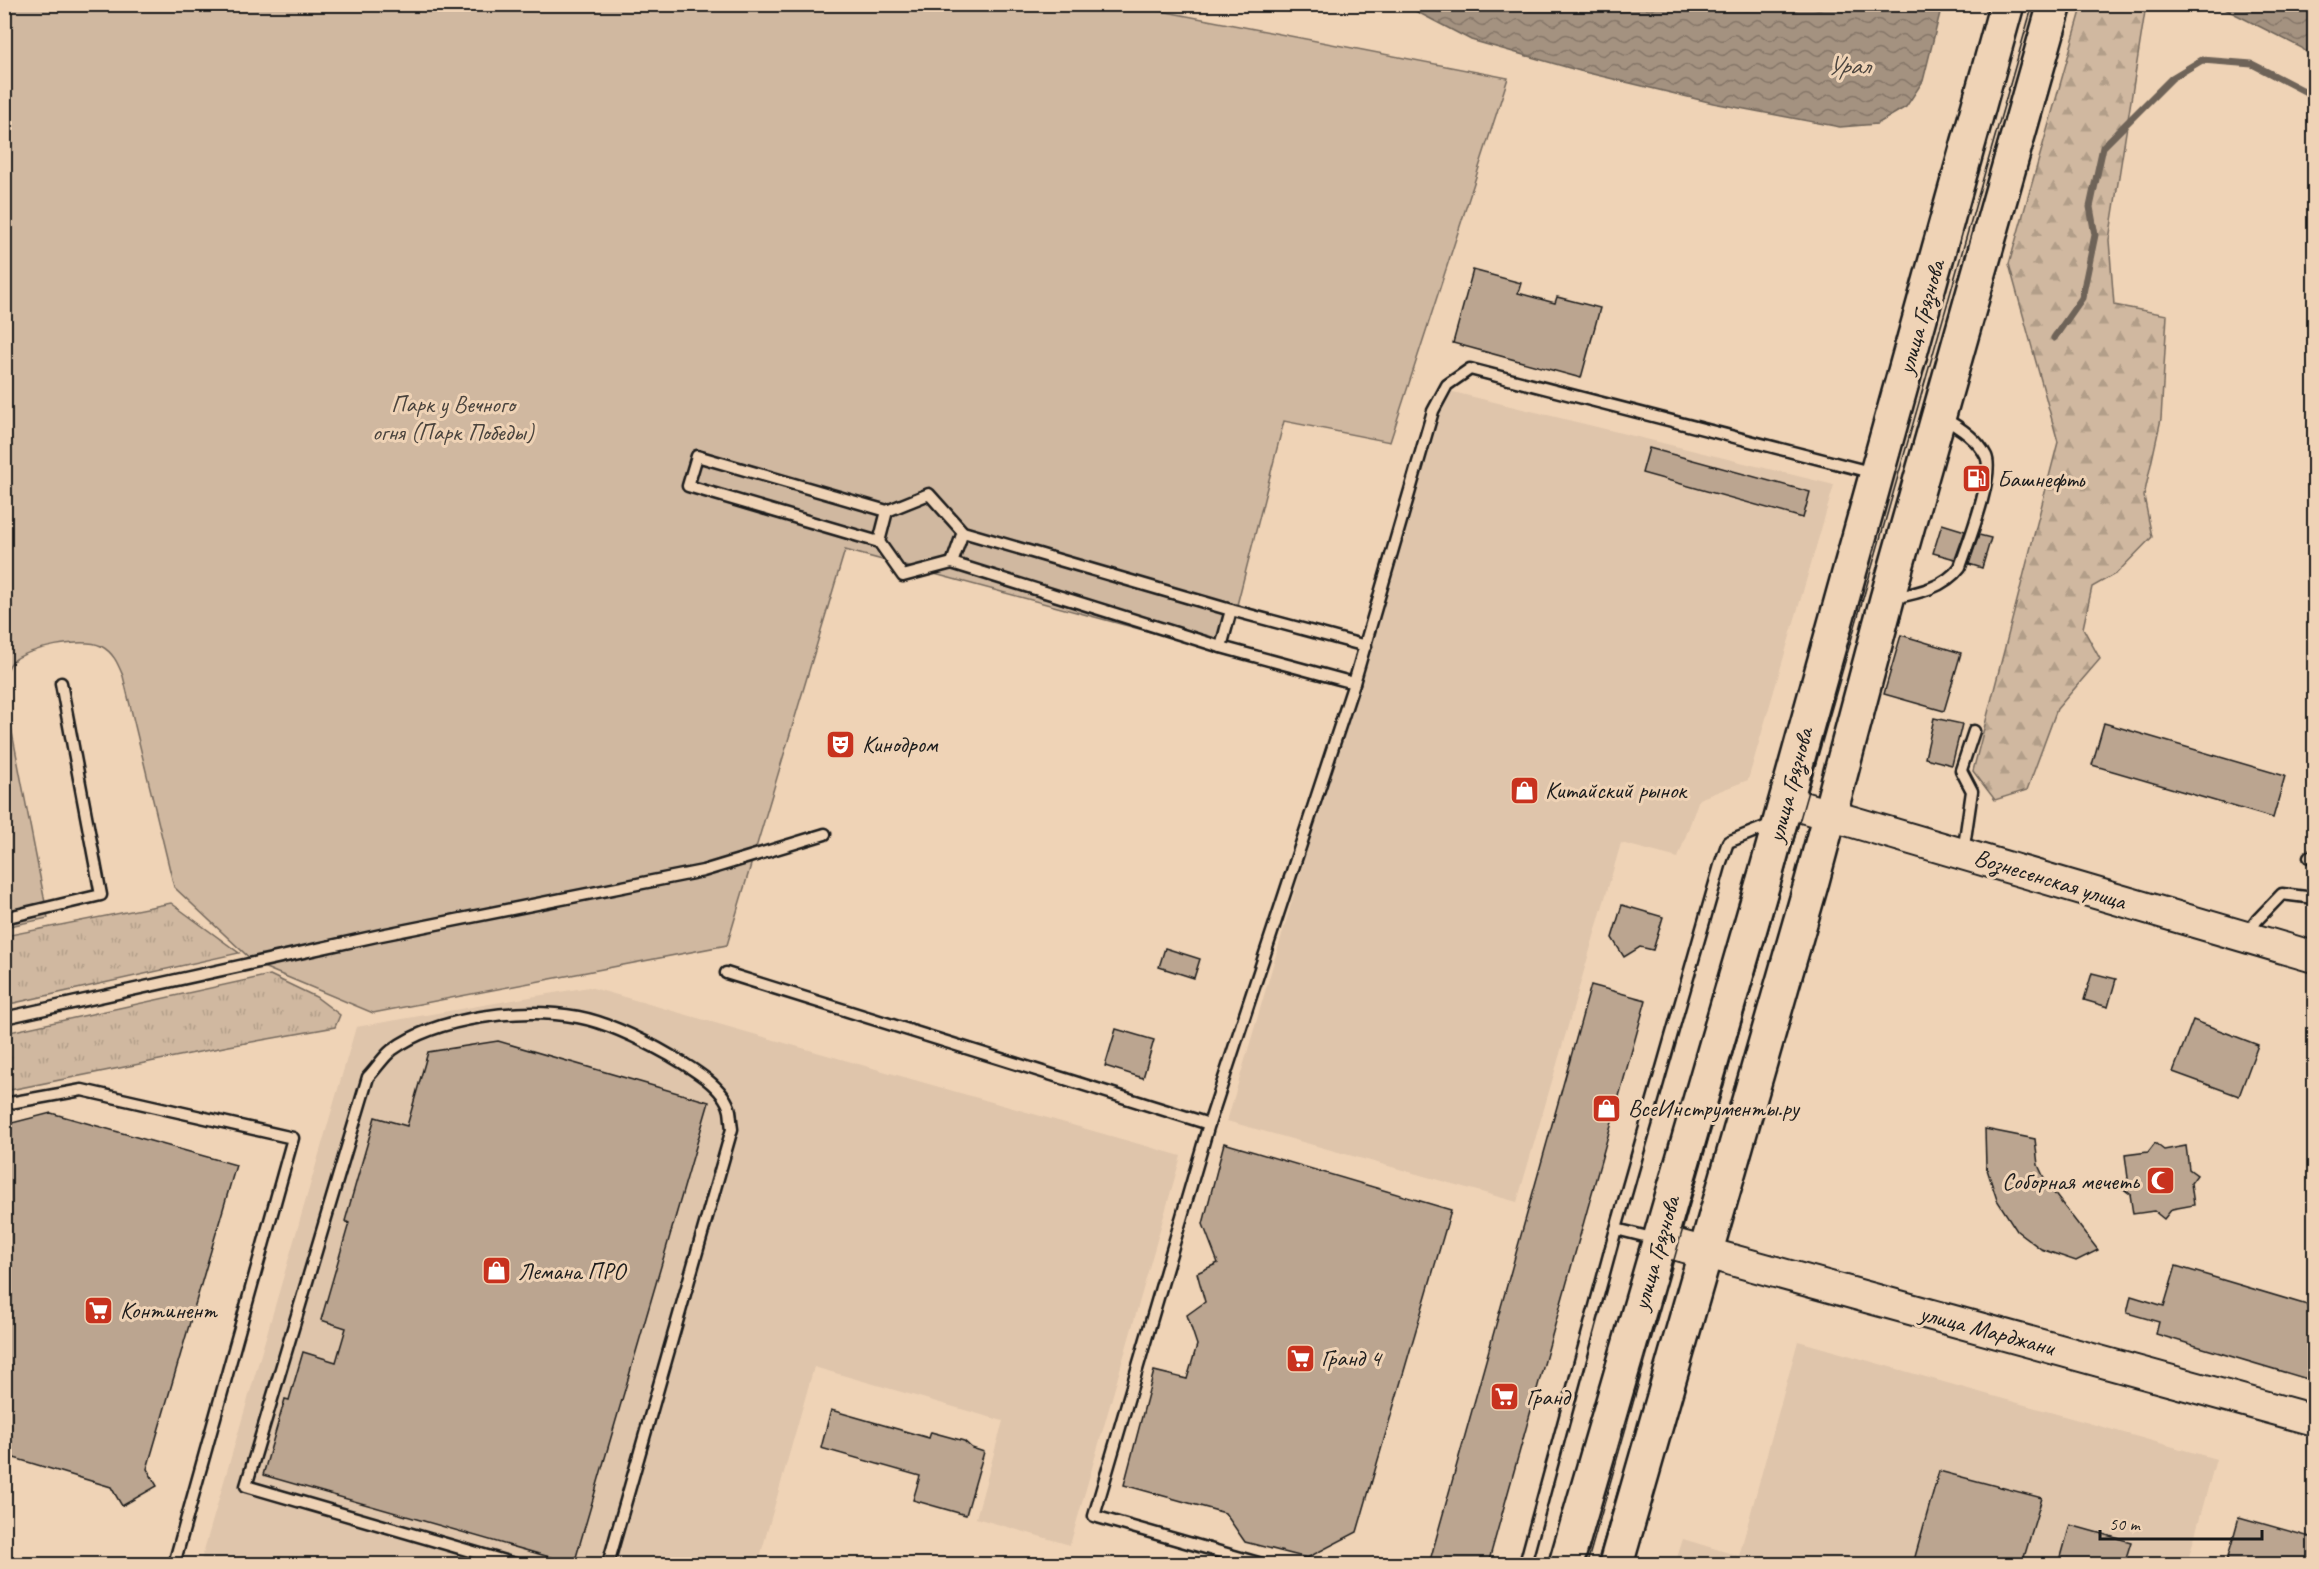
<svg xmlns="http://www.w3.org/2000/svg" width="2319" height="1569" viewBox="0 0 2319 1569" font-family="Caveat,sans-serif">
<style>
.built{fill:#dfc5ab}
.grass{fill:url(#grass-tufts);stroke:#766a5e;stroke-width:1.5}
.forest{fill:url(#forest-firs);stroke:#766a5e;stroke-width:1.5}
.green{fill:#d0b8a0;stroke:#766a5e;stroke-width:1.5}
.water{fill:url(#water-waves);stroke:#6e6358;stroke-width:1.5}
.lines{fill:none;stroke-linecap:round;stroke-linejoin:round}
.stream{stroke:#6e6358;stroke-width:7}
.building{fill:#bba590;stroke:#1c1c1c;stroke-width:1.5}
.lane-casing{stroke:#1c1c1c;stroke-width:15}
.secondary-casing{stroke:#1c1c1c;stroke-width:34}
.primary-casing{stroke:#1c1c1c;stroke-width:38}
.lane{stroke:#efd3b6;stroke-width:10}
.secondary{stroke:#efd3b6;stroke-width:30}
.primary{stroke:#efd3b6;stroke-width:33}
.tram{stroke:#1c1c1c;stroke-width:1.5}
.labels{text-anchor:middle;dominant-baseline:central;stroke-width:6;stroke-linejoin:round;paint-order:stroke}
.street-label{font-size:24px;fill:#1c1c1c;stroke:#efd3b6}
.park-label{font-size:24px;fill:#49433d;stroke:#efd3b6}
.poi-label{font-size:24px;fill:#1c1c1c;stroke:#efd3b6;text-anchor:start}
.water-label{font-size:26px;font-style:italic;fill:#4c453f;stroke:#efd3b6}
</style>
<defs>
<pattern id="grass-tufts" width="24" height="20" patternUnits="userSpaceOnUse" patternTransform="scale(1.5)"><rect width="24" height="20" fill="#d0b8a0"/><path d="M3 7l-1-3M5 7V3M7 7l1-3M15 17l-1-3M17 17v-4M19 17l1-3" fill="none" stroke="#b29e89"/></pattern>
<pattern id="forest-firs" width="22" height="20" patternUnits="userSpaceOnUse" patternTransform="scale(1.5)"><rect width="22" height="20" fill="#d0b8a0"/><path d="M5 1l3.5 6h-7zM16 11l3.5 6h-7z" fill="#b29e89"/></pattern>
<pattern id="water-waves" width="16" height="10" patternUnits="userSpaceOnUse" patternTransform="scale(1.5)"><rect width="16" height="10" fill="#a49280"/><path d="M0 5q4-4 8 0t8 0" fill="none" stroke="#857668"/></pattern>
</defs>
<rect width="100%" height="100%" fill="#efd3b6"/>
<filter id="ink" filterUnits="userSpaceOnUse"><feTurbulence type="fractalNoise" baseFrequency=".0167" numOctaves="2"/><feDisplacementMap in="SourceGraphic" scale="12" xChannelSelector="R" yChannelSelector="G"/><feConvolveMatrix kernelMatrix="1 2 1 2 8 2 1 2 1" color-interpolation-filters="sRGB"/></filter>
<g filter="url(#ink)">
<g class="built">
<polygon points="1453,392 1834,485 1748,780 1699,799 1678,858 1621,843 1517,1202 1227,1121 1436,412"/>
<polygon points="589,987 1181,1156 1070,1545 976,1518 1003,1421 814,1367 758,1564 200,1564 356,1027"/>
<polygon points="1798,1341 2216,1459 2187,1564 1675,1564 1683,1539 1739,1556"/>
</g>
<g class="grass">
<polygon points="171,903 239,953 5,1005 5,936"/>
<polygon points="270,975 316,997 340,1015 335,1027 229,1046 5,1091 5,1033"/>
</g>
<polygon class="forest" points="2083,4 2146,5 2109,240 2114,305 2167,315 2161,419 2144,496 2152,537 2117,573 2092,587 2083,628 2100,659 2057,709 2027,790 1995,800 1973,771 2058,442 2009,264"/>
<g class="green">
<path d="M 5,5 L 1130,5 L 1508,78 L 1390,442 L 1284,421 L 1225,652 L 845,550 L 727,945 L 373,1013 L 256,964 L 174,887 L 123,676 C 118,664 114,653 101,646 C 84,637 26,648 12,662 C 8,666 6,674 5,679 Z"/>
<polygon points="4,691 48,918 5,927 4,927"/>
</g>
<g class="water">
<polygon points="1404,5 1942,5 1923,81 1906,107 1877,124 1840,127 1713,103 1580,71 1471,40"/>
<polygon points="2217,5 2314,5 2314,60 2302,48"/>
</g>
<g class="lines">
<polyline class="stream" points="2054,338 2082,298 2095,235 2090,207 2103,147 2172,78 2202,60 2252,64 2314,96"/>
</g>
<g class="building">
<polygon points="1473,270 1521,283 1518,293 1555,303 1557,297 1600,308 1581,378 1453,343"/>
<polygon points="1649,448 1810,492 1803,518 1642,473"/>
<polygon points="1942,524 1965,531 1955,559 1933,553"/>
<polygon points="1979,535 1991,538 1982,568 1969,564"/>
<polygon points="1901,635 1961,653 1944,711 1884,694"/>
<polygon points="1934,718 1962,724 1952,765 1925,758"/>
<polygon points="2104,723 2285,776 2273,818 2092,765"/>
<polygon points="1622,905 1663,917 1653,950 1640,947 1624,957 1612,938"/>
<polygon points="1165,948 1200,959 1194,978 1159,967"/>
<polygon points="2092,973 2116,979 2108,1007 2084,1000"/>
<polygon points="1591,985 1646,1000 1488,1564 1429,1564"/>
<polygon points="2193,1020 2258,1045 2239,1096 2173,1072"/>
<polygon points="1116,1029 1154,1040 1143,1078 1105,1066"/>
<polygon points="498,1041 709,1102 574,1564 263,1475 285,1399 289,1400 303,1352 336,1362 346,1328 321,1320 349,1223 345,1221 375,1117 407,1126 428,1052"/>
<polygon points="51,1113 236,1165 147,1469 157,1486 122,1506 111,1487 4,1455 4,1125"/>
<polygon points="1985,1129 2035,1139 2038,1165 2047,1184 2098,1250 2076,1261 2041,1249 2017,1231 1997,1200 1986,1166"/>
<polygon points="1224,1143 1451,1210 1357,1532 1307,1558 1245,1542 1225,1513 1124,1485 1154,1371 1187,1379 1197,1345 1187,1315 1205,1302 1197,1273 1218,1263 1203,1224"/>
<polygon points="2155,1143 2164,1150 2186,1146 2189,1169 2197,1175 2191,1183 2194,1205 2172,1209 2164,1219 2154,1211 2133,1214 2130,1194 2121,1187 2128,1178 2125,1155 2148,1152"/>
<polygon points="2176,1266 2314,1307 2314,1381 2156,1334 2159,1322 2127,1313 2131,1296 2164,1306"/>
<polygon points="831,1410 929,1438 931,1432 964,1441 972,1448 984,1452 966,1515 913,1500 920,1476 821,1448"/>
<polygon points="1939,1471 2042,1498 2022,1564 1913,1564"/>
<polygon points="2239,1517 2314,1538 2314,1564 2226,1564"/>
<polygon points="2070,1525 2131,1542 2124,1564 2059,1564"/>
</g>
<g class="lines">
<defs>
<g id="lane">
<polyline points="879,542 887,511"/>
<polyline points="952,563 963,532"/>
<path d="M 1893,598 C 1918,593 1944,588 1960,567 C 1967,546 1995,475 1986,456 C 1977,438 1958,426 1941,417"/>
<polyline points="1221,647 1231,610"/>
<polyline points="1354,683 1221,647 952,563 903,576 879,542 688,486 697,456 887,511 929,494 963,532 1231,610 1366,646"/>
<polyline points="1963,853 1972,791 1961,770 1974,731"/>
<polyline points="2309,857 2314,858"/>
<polyline points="4,918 101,895 61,683"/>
<polyline points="2247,934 2257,920 2282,894 2314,898"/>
<polyline points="726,973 1209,1124 1094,1516 1262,1564"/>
<polyline points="4,1018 381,935 703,871 825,834"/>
<polyline points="4,1104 82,1090 293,1138 174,1564"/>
<polyline points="1209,1124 1354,683 1433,411 1447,385 1470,369 1874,473"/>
<polyline points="1616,1229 1656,1239"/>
<path d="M 515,1564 L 246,1486 L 368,1077 C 376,1069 383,1057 392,1050 C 438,1016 523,1007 578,1017 C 610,1023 643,1040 671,1056 C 690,1067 725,1087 730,1111 C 731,1117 731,1123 732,1129 L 608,1564"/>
<polyline points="1525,1564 1616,1229 1721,862 1728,842 1775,823"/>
</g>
<g id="secondary">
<polyline points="1785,802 2314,957"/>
<polyline points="1659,1240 2314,1420"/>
</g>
<g id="primary">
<polyline points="1566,1564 1767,869 2007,4"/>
<polyline points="1616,1564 1812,881 1887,599 2055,4"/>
</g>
</defs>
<use href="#lane" class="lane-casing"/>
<use href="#secondary" class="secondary-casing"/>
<use href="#primary" class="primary-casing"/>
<use href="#lane" class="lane"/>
<use href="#secondary" class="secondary"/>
<use href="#primary" class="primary"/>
<g class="tram">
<polyline points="1587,1564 2033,4"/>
<polyline points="1597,1564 1619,1486"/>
</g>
</g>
</g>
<defs>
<symbol id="fuel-square" viewBox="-11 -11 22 22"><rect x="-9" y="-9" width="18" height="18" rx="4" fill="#c8321e" stroke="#efd3b6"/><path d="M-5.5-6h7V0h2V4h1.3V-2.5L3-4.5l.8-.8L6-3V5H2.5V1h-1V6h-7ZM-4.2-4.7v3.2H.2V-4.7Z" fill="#fff"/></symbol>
<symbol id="theatre-square" viewBox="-11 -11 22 22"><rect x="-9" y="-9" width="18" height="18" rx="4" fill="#c8321e" stroke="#efd3b6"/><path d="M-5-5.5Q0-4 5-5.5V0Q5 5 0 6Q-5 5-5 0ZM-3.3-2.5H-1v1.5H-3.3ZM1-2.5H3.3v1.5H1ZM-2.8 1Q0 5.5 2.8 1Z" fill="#fff"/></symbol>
<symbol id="shop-square" viewBox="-11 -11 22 22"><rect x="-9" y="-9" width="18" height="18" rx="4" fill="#c8321e" stroke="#efd3b6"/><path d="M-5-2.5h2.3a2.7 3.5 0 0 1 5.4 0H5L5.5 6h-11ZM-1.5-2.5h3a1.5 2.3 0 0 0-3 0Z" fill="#fff"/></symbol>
<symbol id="mosque-square" viewBox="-11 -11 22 22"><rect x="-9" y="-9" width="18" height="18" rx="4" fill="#c8321e" stroke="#efd3b6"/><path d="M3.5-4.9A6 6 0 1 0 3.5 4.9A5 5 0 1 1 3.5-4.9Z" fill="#fff"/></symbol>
<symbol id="supermarket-square" viewBox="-11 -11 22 22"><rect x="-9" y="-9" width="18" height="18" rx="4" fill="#c8321e" stroke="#efd3b6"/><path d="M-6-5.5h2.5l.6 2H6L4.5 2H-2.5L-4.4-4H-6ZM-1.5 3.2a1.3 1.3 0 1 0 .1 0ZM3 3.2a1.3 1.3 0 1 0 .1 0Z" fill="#fff"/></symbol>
</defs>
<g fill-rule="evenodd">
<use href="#fuel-square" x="1960" y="462" width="33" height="33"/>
<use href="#theatre-square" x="824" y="728" width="33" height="33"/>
<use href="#shop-square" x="1508" y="774" width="33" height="33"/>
<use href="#shop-square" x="1590" y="1092" width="33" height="33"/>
<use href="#mosque-square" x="2144" y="1164" width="33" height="33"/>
<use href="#shop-square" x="480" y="1254" width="33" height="33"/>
<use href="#supermarket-square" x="82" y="1294" width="33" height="33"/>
<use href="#supermarket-square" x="1284" y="1342" width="33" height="33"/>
<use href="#supermarket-square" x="1488" y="1380" width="33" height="33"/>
</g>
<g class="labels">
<g class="street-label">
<text transform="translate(1921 317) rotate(-74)">улица Грязнова</text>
<text transform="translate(1790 785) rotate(-75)">улица Грязнова</text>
<text transform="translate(2050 879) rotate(17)">Вознесенская улица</text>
<text transform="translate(1656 1253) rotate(-74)">улица Грязнова</text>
<text transform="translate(1987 1330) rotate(15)">улица Марджани</text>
</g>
<g class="park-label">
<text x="453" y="404">Парк у Вечного<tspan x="453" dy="28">огня (Парк Победы)</tspan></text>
</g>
<g class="poi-label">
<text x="1997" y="479">Башнефть</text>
<text x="862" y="744">Кинодром</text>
<text x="1545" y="790">Китайский рынок</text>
<text x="1628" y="1108">ВсеИнструменты.ру</text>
<text x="2139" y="1181" text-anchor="end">Соборная мечеть</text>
<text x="518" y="1271">Лемана ПРО</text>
<text x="120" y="1310">Континент</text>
<text x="1321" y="1358">Гранд 4</text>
<text x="1526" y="1397">Гранд</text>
</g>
<g class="water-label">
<text x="1848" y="65">Урал</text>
</g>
</g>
<rect width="2319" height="1569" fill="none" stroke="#efd3b6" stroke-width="24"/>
<rect x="12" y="12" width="2295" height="1545" fill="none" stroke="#1c1c1c" stroke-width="2" filter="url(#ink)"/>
<path d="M2100 1530v9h162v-9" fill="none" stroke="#1c1c1c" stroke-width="3"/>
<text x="2109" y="1530" font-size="18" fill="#1c1c1c" stroke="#efd3b6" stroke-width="4.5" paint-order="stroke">50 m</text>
</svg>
